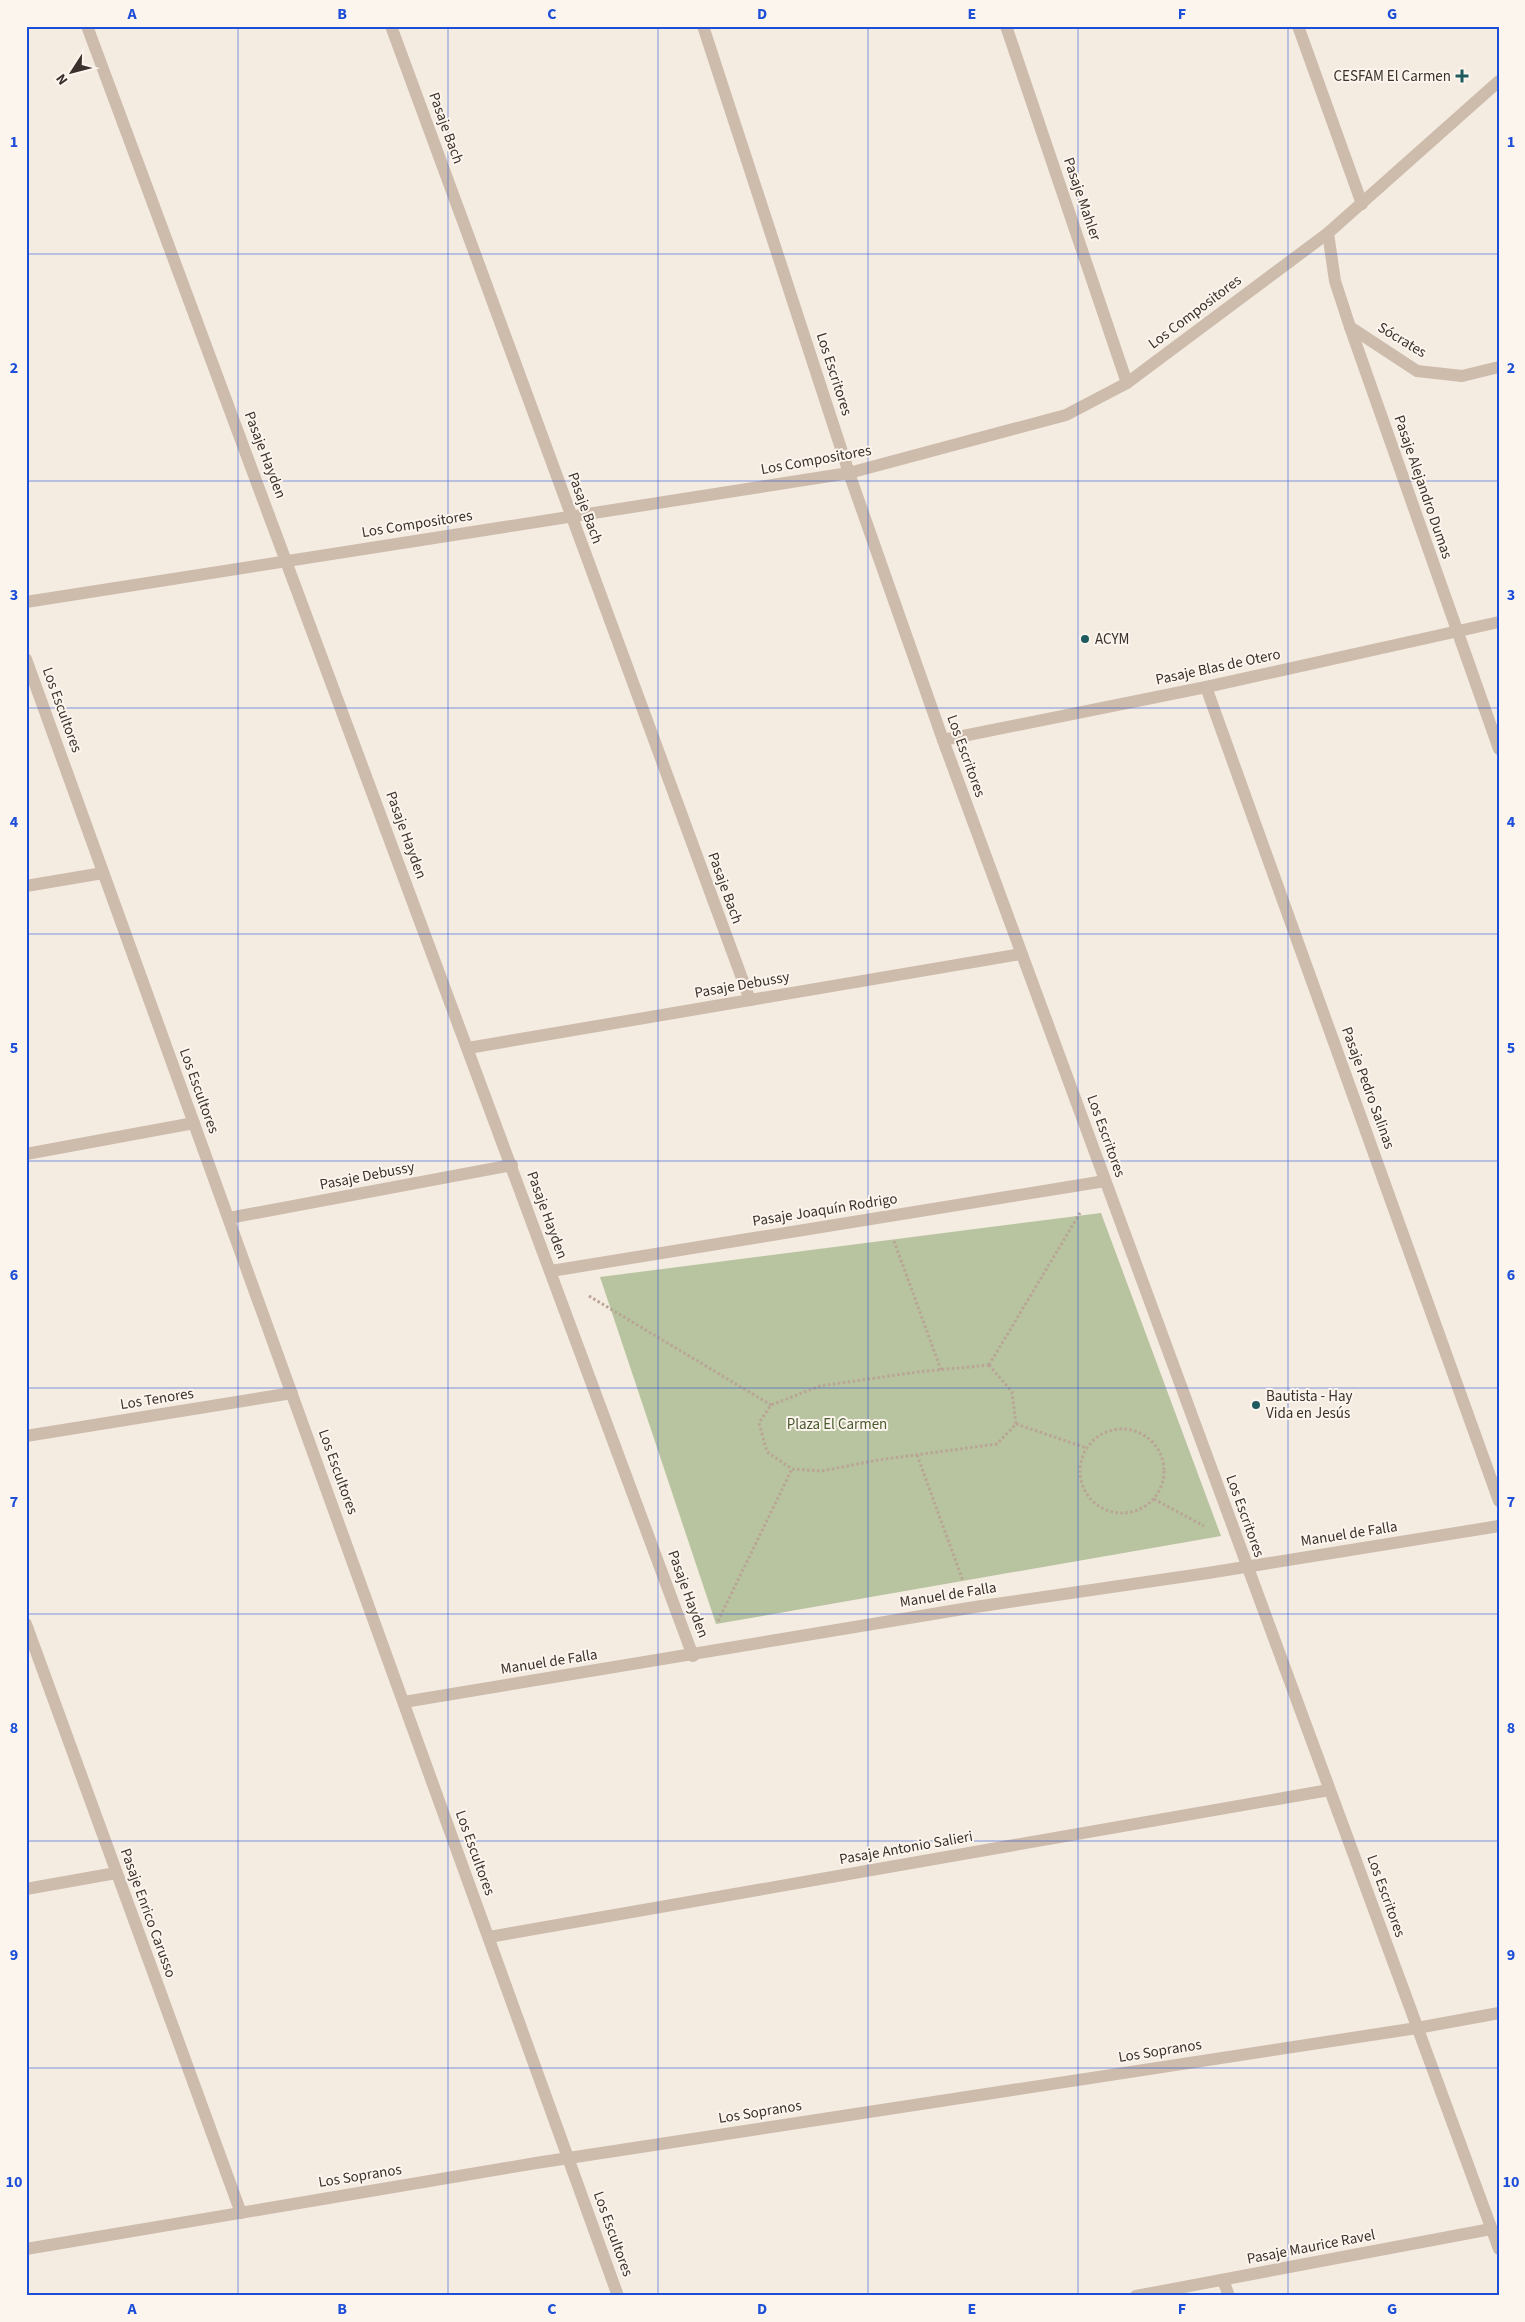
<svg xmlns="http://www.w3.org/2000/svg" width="1525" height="2322" viewBox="0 0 1525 2322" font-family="'Source Sans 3',sans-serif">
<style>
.park{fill:#b8c4a0}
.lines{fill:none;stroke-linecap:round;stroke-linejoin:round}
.path{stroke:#b9a596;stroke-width:3;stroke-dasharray:2.5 2.5;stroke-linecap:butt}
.minor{stroke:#cdbbac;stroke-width:12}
.grid{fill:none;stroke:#1d4ed8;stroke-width:1;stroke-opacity:0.55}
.poi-dot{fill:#1f5a5e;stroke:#fbf5ee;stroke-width:2}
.labels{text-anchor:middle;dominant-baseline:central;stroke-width:4;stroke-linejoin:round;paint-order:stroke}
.poi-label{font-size:15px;fill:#3b302b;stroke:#fbf5ee;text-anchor:start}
.street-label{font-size:15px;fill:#3b302b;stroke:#fbf5ee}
.park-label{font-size:15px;fill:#4a5a2e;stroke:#fbf5ee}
.neatline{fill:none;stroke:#1d4ed8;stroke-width:2}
.grid-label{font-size:16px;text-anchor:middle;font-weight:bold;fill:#1d4ed8}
</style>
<rect width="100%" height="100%" fill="#f4ebe1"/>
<polygon class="park" points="1101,1213 1221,1536 716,1624 600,1277"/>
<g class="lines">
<g class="path">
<polyline points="894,1241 941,1370"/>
<polyline points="589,1296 771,1405"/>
<polygon points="989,1365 1012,1392 1016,1424 997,1444 878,1460 822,1471 792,1469 767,1452 759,1423 771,1405 820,1386 917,1372"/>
<polyline points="989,1365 1080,1213"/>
<polyline points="1016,1424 1087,1448"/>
<circle cx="1122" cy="1471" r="42"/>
<polyline points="917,1455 963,1581"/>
<polyline points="1154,1499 1204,1526"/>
<polyline points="718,1621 792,1469"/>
</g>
<g class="minor">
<polyline points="87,26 693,1656"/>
<polyline points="391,26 750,1000"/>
<polyline points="703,26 849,473 943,740 1499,2249"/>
<polyline points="1006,26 1127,383"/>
<polyline points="1298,26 1362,204"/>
<polyline points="1328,233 1335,281 1350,327 1499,749"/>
<polyline points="1350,327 1417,371 1462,376 1499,367"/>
<polyline points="26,602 849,473 1066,415 1127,383 1328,233 1499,81"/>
<polyline points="26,659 618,2296"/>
<polyline points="1206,687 1499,1501"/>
<polyline points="943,740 1206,687 1499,622"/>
<polyline points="26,886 103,873"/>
<polyline points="468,1048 1021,954"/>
<polyline points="26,1154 194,1123"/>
<polyline points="229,1218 512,1165"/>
<polyline points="551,1271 1105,1181"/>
<polyline points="26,1436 292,1393"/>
<polyline points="26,1624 241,2213"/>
<polyline points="404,1702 975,1607 1208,1573 1499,1526"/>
<polyline points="26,1889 116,1873"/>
<polyline points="489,1937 1329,1790"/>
<polyline points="26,2249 536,2163 1417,2028 1499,2013"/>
<polyline points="1223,2280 1229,2296"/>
<polyline points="1136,2296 1491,2229"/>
</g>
</g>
<path class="grid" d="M 238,26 L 238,2296M 448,26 L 448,2296M 658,26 L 658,2296M 868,26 L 868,2296M 1078,26 L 1078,2296M 1288,26 L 1288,2296M 26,254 L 1499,254M 26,481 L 1499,481M 26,708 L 1499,708M 26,934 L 1499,934M 26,1161 L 1499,1161M 26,1388 L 1499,1388M 26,1614 L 1499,1614M 26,1841 L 1499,1841M 26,2068 L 1499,2068"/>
<g class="poi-dot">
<path d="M1459.5 68.5h5v5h5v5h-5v5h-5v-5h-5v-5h5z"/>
<circle cx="1085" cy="639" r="5"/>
<circle cx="1256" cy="1405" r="5"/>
</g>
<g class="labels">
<g class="poi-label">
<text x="1451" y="76" text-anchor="end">CESFAM El Carmen</text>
<text x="1095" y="639">ACYM</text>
<text x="1266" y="1396">Bautista - Hay<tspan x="1266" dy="17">Vida en Jesús</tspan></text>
</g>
<g class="street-label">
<text transform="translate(446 128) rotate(70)">Pasaje Bach</text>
<text transform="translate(1082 199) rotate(71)">Pasaje Mahler</text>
<text transform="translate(1195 312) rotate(-37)">Los Compositores</text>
<text transform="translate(1402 340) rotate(31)">Sócrates</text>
<text transform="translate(834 374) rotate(72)">Los Escritores</text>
<text transform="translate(265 455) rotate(69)">Pasaje Hayden</text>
<text transform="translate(816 460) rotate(-10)">Los Compositores</text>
<text transform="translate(1423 487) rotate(71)">Pasaje Alejandro Dumas</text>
<text transform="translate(585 508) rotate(70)">Pasaje Bach</text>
<text transform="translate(417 524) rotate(-9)">Los Compositores</text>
<text transform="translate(1218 667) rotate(-12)">Pasaje Blas de Otero</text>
<text transform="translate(62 710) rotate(70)">Los Escultores</text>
<text transform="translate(966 756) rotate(70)">Los Escritores</text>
<text transform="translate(406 835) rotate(70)">Pasaje Hayden</text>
<text transform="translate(725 888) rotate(70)">Pasaje Bach</text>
<text transform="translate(742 985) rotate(-10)">Pasaje Debussy</text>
<text transform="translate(1368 1088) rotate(70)">Pasaje Pedro Salinas</text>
<text transform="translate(199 1091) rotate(70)">Los Escultores</text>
<text transform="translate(1106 1136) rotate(70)">Los Escritores</text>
<text transform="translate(367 1176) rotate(-11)">Pasaje Debussy</text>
<text transform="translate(825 1210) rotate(-9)">Pasaje Joaquín Rodrigo</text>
<text transform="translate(547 1215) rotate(70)">Pasaje Hayden</text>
<text transform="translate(157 1399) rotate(-9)">Los Tenores</text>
<text transform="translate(338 1472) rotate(70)">Los Escultores</text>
<text transform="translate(1245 1516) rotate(70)">Los Escritores</text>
<text transform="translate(1349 1534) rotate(-9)">Manuel de Falla</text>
<text transform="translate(688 1594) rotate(70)">Pasaje Hayden</text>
<text transform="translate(948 1595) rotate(-9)">Manuel de Falla</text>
<text transform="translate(549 1662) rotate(-9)">Manuel de Falla</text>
<text transform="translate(906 1848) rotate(-10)">Pasaje Antonio Salieri</text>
<text transform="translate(475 1853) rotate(70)">Los Escultores</text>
<text transform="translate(1386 1896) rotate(70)">Los Escritores</text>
<text transform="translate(148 1913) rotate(70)">Pasaje Enrico Carusso</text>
<text transform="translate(1160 2051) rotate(-9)">Los Sopranos</text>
<text transform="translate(760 2112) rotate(-9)">Los Sopranos</text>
<text transform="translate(360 2176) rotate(-9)">Los Sopranos</text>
<text transform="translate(613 2234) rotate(70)">Los Escultores</text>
<text transform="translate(1311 2247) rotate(-11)">Pasaje Maurice Ravel</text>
</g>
<g class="park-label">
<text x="837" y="1424">Plaza El Carmen</text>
</g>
</g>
<rect width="1525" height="2322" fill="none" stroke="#fbf5ee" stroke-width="55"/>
<g transform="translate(72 72) rotate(234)" stroke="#fbf5ee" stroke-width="4" paint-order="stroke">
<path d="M0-4L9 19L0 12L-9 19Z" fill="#3b302b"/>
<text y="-8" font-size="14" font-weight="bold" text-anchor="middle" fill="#3b302b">N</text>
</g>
<rect x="28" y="28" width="1470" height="2266" class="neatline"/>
<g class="grid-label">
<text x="132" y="19">A</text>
<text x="342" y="19">B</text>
<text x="552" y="19">C</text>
<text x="762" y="19">D</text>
<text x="972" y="19">E</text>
<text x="1182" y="19">F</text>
<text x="1392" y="19">G</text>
<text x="14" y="147">1</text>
<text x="1511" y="147">1</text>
<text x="14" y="373">2</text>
<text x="1511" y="373">2</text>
<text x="14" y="600">3</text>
<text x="1511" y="600">3</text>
<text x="14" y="827">4</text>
<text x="1511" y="827">4</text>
<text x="14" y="1053">5</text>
<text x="1511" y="1053">5</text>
<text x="14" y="1280">6</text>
<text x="1511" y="1280">6</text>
<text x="14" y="1507">7</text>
<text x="1511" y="1507">7</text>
<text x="14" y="1733">8</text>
<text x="1511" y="1733">8</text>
<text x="14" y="1960">9</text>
<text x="1511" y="1960">9</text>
<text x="14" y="2187">10</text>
<text x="1511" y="2187">10</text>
<text x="132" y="2314">A</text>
<text x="342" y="2314">B</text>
<text x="552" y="2314">C</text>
<text x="762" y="2314">D</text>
<text x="972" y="2314">E</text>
<text x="1182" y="2314">F</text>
<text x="1392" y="2314">G</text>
</g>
</svg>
